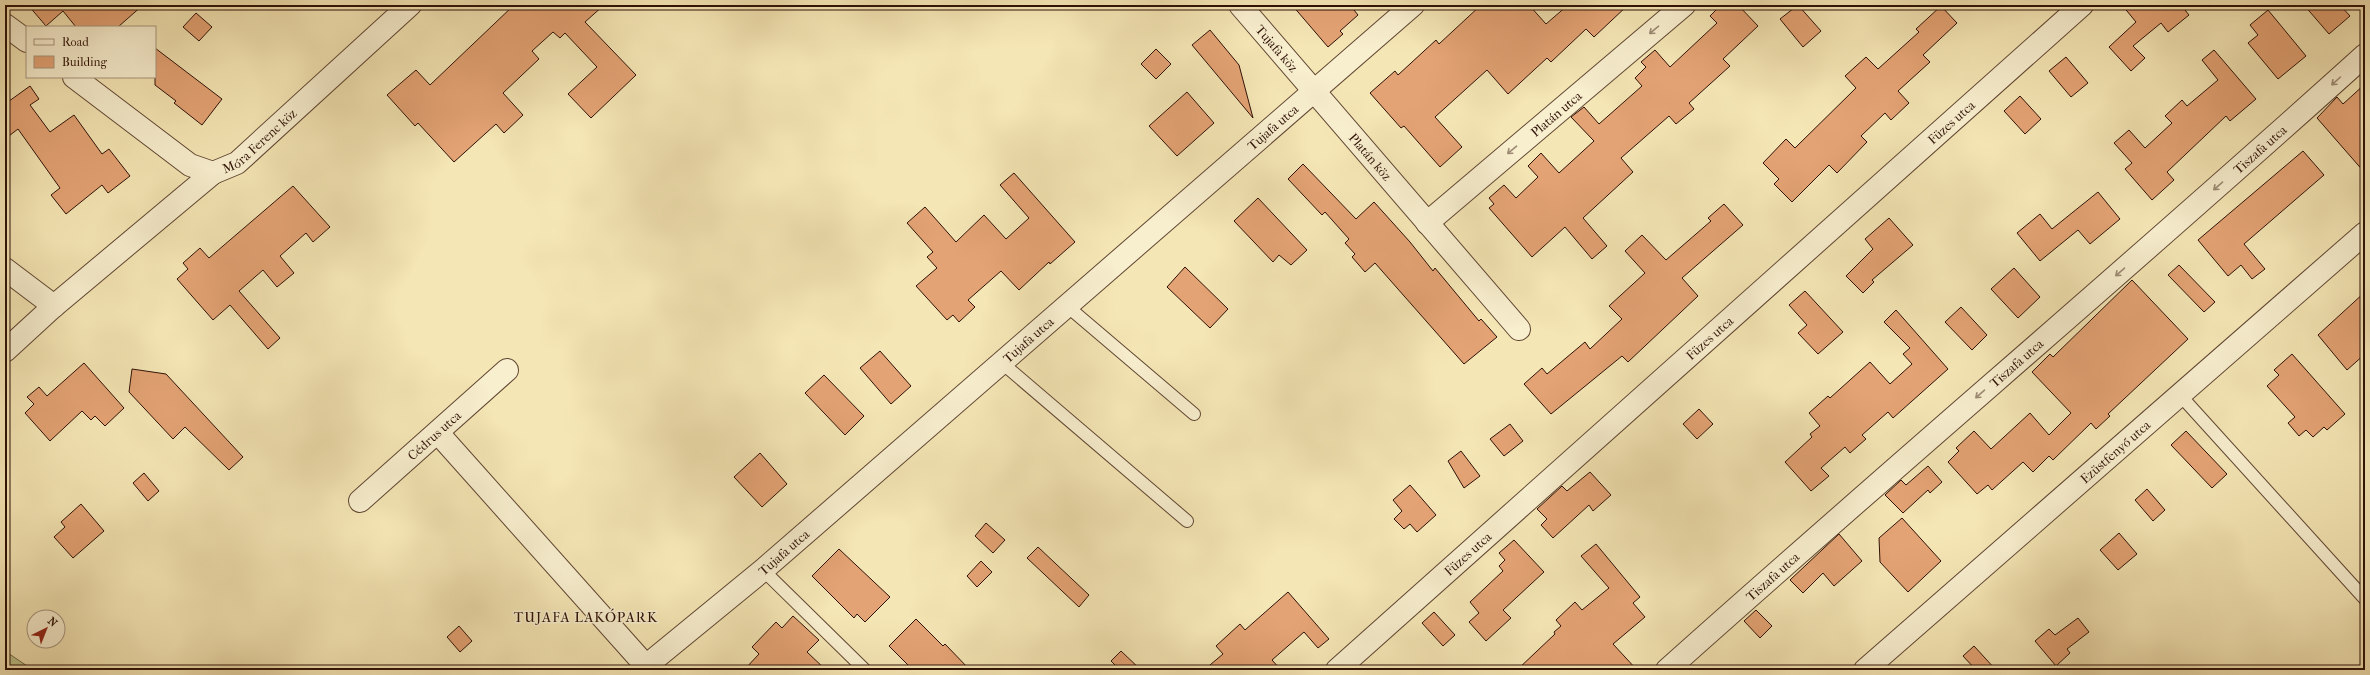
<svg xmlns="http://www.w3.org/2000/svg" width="2370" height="675" viewBox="0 0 2370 675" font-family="'IM FELL French Canon',serif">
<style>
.green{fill:#bfc48b;stroke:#766a48}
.building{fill:#e4a374;stroke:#2e1106}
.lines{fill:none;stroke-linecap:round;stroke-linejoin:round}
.service-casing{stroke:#604632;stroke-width:14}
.minor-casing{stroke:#604632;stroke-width:24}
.service{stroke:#f8efcf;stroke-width:12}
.minor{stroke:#f8efcf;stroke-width:22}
.oneway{stroke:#9d8b75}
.labels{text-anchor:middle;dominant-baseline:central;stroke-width:3;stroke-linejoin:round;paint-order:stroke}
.street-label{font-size:13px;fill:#2e1106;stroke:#f8efcf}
.neighbourhood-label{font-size:14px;letter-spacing:1px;fill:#2e1106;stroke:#f8efcf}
</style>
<rect width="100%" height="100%" fill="#f5e6b5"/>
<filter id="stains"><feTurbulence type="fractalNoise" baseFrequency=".005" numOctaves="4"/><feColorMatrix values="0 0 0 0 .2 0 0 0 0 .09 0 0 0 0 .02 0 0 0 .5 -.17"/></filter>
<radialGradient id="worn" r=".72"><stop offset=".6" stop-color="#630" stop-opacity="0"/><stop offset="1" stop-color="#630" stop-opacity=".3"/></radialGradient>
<polygon class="green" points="5,651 33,670 5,670"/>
<g class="building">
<polygon points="28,5 143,5 118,27 76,27 63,11 46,26"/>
<polygon points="514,5 604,5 585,22 636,75 591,118 568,94 597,67 565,33 560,38 553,32 532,51 539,59 503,93 523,115 504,133 496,124 454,162 418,123 415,126 387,95 416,70 430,85"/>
<polygon points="1292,5 1350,5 1358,15 1340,31 1343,34 1328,47"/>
<polygon points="1481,5 1529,5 1546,24 1568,5 1628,5 1594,37 1586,29 1551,62 1547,58 1508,94 1487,70 1435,117 1462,147 1440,167 1404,126 1401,128 1370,93 1395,71 1398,75 1436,40 1439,44"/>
<polygon points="1721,5 1738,5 1758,26 1723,59 1730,66 1689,103 1694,109 1676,124 1669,116 1621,158 1633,172 1583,218 1607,246 1592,259 1565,227 1532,257 1489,208 1494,204 1489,198 1504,185 1516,198 1538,177 1528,166 1541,153 1559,173 1594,141 1571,117 1584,107 1599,124 1642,86 1635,78 1646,67 1641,62 1655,50 1670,67 1717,23 1710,16"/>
<polygon points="1798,5 1821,31 1803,47 1780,19"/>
<polygon points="2122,5 2181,5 2189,15 2168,32 2161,23 2133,46 2145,58 2131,71 2109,47 2136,22"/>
<polygon points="2304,5 2340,5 2350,16 2329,34"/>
<polygon points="1941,6 1957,23 1923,55 1930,62 1898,91 1909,103 1891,120 1885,113 1861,136 1867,142 1837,173 1829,165 1792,202 1774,184 1779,179 1763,163 1786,139 1795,148 1856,88 1845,76 1866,57 1878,69 1919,32 1916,29"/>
<polygon points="2268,10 2306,56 2278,79 2248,43 2258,35 2250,25"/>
<polygon points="196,13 212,27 199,41 183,27"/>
<polygon points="1210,30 1239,65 1253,118 1192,45"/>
<polygon points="155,48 222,99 202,125 174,103 176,101 155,85"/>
<polygon points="1156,49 1171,64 1156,79 1141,64"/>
<polygon points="2214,50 2256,99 2230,121 2226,116 2167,172 2174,180 2152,200 2125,169 2132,163 2114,143 2129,130 2145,148 2172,123 2165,116 2182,100 2187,106 2218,80 2202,60"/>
<polygon points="2066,57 2088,83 2071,97 2049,71"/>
<polygon points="2365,84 2365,173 2317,118 2337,97 2343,104"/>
<polygon points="30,86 39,99 30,105 50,132 74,115 102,154 109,149 130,176 108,193 102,185 66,214 51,195 60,188 18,129 5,139 5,104"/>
<polygon points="1187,92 1214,123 1177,156 1149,126"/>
<polygon points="2020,96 2041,119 2025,134 2004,111"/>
<polygon points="2303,151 2324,175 2244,244 2265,269 2252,279 2241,265 2228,276 2198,240"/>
<polygon points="1303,164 1356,219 1374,202 1410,242 1433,271 1435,268 1479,321 1481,319 1497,337 1464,364 1375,263 1365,272 1352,257 1355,254 1345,243 1349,239 1325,212 1322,215 1288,179"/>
<polygon points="1014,173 1075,242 1050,264 1049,262 1019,290 1001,271 968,300 975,307 959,322 953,315 947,320 916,286 937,268 927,257 933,252 907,223 925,207 956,242 984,215 1006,239 1029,218 1000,185"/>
<polygon points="293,186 330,227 313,242 306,233 280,256 294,273 277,287 263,270 239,291 280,338 268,349 230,305 213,320 177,279 188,269 183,263 200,248 209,258"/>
<polygon points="2098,192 2120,219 2090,244 2078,230 2040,261 2017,233 2040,214 2052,229"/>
<polygon points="1258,198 1307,250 1291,265 1279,255 1273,262 1234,221"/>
<polygon points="1724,204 1743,225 1682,278 1698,296 1628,362 1622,356 1551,414 1524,384 1542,368 1547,374 1585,342 1590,349 1622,319 1609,306 1645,273 1625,251 1642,235 1666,260 1711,221 1708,218"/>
<polygon points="1889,218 1913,245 1872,280 1874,282 1863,293 1846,276 1873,249 1865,239"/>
<polygon points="2179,265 2215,302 2204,312 2168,275"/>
<polygon points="1185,267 1228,309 1210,328 1167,287"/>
<polygon points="2014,268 2040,297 2018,318 1991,289"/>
<polygon points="2132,280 2188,339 2108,414 2110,416 2096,429 2091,423 2053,460 2049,456 2033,472 2023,462 1992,490 1988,485 1977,494 1948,462 1959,451 1956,448 1974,431 1991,449 2030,413 2049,435 2071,413 2032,372 2050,354 2053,357"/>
<polygon points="1805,291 1843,332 1818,354 1798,333 1807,325 1789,305"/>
<polygon points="2365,292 2365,354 2347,370 2318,335"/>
<polygon points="1961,307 1987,335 1972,350 1945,322"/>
<polygon points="1896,310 1948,369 1893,418 1888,412 1862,435 1866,439 1850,453 1845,447 1821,468 1829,476 1811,491 1785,462 1812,437 1810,434 1820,426 1809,413 1828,396 1830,398 1870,362 1890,384 1912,364 1903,354 1910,348 1884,322"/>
<polygon points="880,351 911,386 891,404 860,368"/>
<polygon points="2292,354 2345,414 2327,430 2324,427 2313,437 2306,430 2299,436 2288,423 2295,417 2267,386 2279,375 2274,370"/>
<polygon points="84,363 124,408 105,426 95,416 91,420 82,411 50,441 25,413 34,404 27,397 39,387 47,396"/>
<polygon points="132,369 166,374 243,457 229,470 185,427 173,439 129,392"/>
<polygon points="824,375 864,416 845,435 805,393"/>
<polygon points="1699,409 1713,424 1697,439 1683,424"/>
<polygon points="1510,424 1523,441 1504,456 1490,439"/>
<polygon points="2186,431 2227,474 2212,488 2171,445"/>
<polygon points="1461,451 1480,476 1464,488 1448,461"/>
<polygon points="760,453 787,484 762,507 734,477"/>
<polygon points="1928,466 1942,482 1930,493 1928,490 1903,513 1885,495 1901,480 1906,485"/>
<polygon points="1590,472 1611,495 1593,511 1589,505 1553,538 1541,525 1547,519 1537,509 1562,486 1567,491"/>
<polygon points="144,473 159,491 148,501 133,483"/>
<polygon points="1410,485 1436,515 1417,532 1410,524 1404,529 1394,519 1402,511 1393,500"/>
<polygon points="2147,489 2165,510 2153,521 2135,500"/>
<polygon points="81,504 104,531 73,558 54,537 65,527 61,522"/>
<polygon points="1902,518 1941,561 1908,592 1880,562 1879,538"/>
<polygon points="986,523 1005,540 993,553 975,536"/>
<polygon points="2119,533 2137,554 2118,570 2100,550"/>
<polygon points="1839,534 1862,561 1834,586 1823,573 1803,593 1790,580"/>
<polygon points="1514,540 1544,572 1503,610 1511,618 1486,641 1469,622 1479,613 1470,602 1503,571 1499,566 1505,560 1499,553"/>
<polygon points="1596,544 1640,597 1633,603 1645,617 1613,644 1637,670 1517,670 1555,634 1554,632 1561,626 1556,620 1575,602 1582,610 1609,588 1581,556"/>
<polygon points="1038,547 1089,595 1079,607 1027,558"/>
<polygon points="839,549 890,597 865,622 857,614 854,618 812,576"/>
<polygon points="981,561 992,572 977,587 967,576"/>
<polygon points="1288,592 1329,639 1318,648 1304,632 1272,660 1281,670 1204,670 1223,654 1216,646 1240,624 1245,630"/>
<polygon points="1756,610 1772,626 1760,638 1744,621"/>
<polygon points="1434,612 1455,635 1443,646 1422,623"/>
<polygon points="793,616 819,640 807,652 826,670 744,670 759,654 752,647 776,622 782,628"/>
<polygon points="2078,618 2089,632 2067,649 2070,653 2056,666 2035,641 2049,629 2055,635"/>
<polygon points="916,619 943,646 945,644 970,670 913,670 889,646"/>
<polygon points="459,626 472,641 460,652 447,637"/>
<polygon points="1974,646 1996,670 1976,670 1963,656"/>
<polygon points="1121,651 1141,670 1120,670 1111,661"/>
</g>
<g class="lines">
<defs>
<g id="service">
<polyline points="1067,306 1194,414"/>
<polyline points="1002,363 1187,521"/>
<polyline points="2180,395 2365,599"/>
<polyline points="763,570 865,670"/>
</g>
<g id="minor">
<path id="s1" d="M 1240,5 L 1519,329"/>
<polyline points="5,25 27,41"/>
<path id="s2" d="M 74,77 L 190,165 L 213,173 L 237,163 L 410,5"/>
<path id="s3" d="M 1427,223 L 1684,5"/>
<polyline points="5,269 54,306"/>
<polyline points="5,351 54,306 213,173"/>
<polyline points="438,433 646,666"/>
<path id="s4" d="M 360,501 L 507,370"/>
<path id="s5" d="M 641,670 L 763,570 L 1413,5"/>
<path id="s6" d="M 1337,670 L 2082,5"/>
<path id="s7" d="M 1667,670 C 1898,463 2135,263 2365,55"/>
<path id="s8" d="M 1865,670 L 2365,233"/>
</g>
</defs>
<use href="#service" class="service-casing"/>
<use href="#minor" class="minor-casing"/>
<use href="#service" class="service"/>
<use href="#minor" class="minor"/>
</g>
<defs><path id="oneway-shaft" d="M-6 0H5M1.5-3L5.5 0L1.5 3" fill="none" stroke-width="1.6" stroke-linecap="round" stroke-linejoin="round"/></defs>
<g class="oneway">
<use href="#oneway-shaft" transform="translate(1654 30) rotate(140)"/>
<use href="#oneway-shaft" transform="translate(2336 81) rotate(138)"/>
<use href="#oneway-shaft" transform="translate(1512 150) rotate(140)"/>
<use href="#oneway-shaft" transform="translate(2218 186) rotate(139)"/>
<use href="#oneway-shaft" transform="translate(2120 272) rotate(139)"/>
<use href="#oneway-shaft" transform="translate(1980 394) rotate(139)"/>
</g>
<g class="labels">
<g class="street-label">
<text stroke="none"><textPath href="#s1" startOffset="57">Tujafa köz</textPath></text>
<text stroke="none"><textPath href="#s3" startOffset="169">Platán utca</textPath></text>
<text stroke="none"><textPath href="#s6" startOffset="823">Füzes utca</textPath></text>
<text stroke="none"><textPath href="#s5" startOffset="833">Tujafa utca</textPath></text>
<text stroke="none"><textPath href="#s2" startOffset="227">Móra Ferenc köz</textPath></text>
<text stroke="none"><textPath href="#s7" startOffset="789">Tiszafa utca</textPath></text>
<text stroke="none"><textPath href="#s1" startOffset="200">Platán köz</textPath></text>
<text stroke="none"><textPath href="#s6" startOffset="499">Füzes utca</textPath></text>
<text stroke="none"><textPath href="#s5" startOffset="509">Tujafa utca</textPath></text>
<text stroke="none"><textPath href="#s7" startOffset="465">Tiszafa utca</textPath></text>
<text stroke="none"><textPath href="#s4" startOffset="99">Cédrus utca</textPath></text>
<text stroke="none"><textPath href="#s8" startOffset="332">Ezüstfenyő utca</textPath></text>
<text stroke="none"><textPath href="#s5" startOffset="185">Tujafa utca</textPath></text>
<text stroke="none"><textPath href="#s6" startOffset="175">Füzes utca</textPath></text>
<text stroke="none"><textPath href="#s7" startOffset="141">Tiszafa utca</textPath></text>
</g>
<g class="neighbourhood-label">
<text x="586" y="617">TUJAFA LAKÓPARK</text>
</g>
</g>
<rect width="2370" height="675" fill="none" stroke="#f5e6b5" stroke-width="20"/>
<rect x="6" y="6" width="2358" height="663" fill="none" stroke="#2e1106" stroke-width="2"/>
<rect x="10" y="10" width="2350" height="655" fill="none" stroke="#2e1106"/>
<rect x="26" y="26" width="130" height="52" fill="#f8efcf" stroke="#a7967f"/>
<rect x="34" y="39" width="20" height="6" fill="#f8efcf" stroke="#a7967f"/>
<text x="62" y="46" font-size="12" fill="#2e1106">Road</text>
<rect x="34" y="56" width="20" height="12" fill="#e4a374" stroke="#a7967f"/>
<text x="62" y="66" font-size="12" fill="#2e1106">Building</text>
<g transform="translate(46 629) rotate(43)"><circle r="19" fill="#f8efcf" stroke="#a7967f"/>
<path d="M0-3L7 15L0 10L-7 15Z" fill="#8f2418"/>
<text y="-6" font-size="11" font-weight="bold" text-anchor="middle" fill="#2e1106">N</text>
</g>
<rect width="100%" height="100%" filter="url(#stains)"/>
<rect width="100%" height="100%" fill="url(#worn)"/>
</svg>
